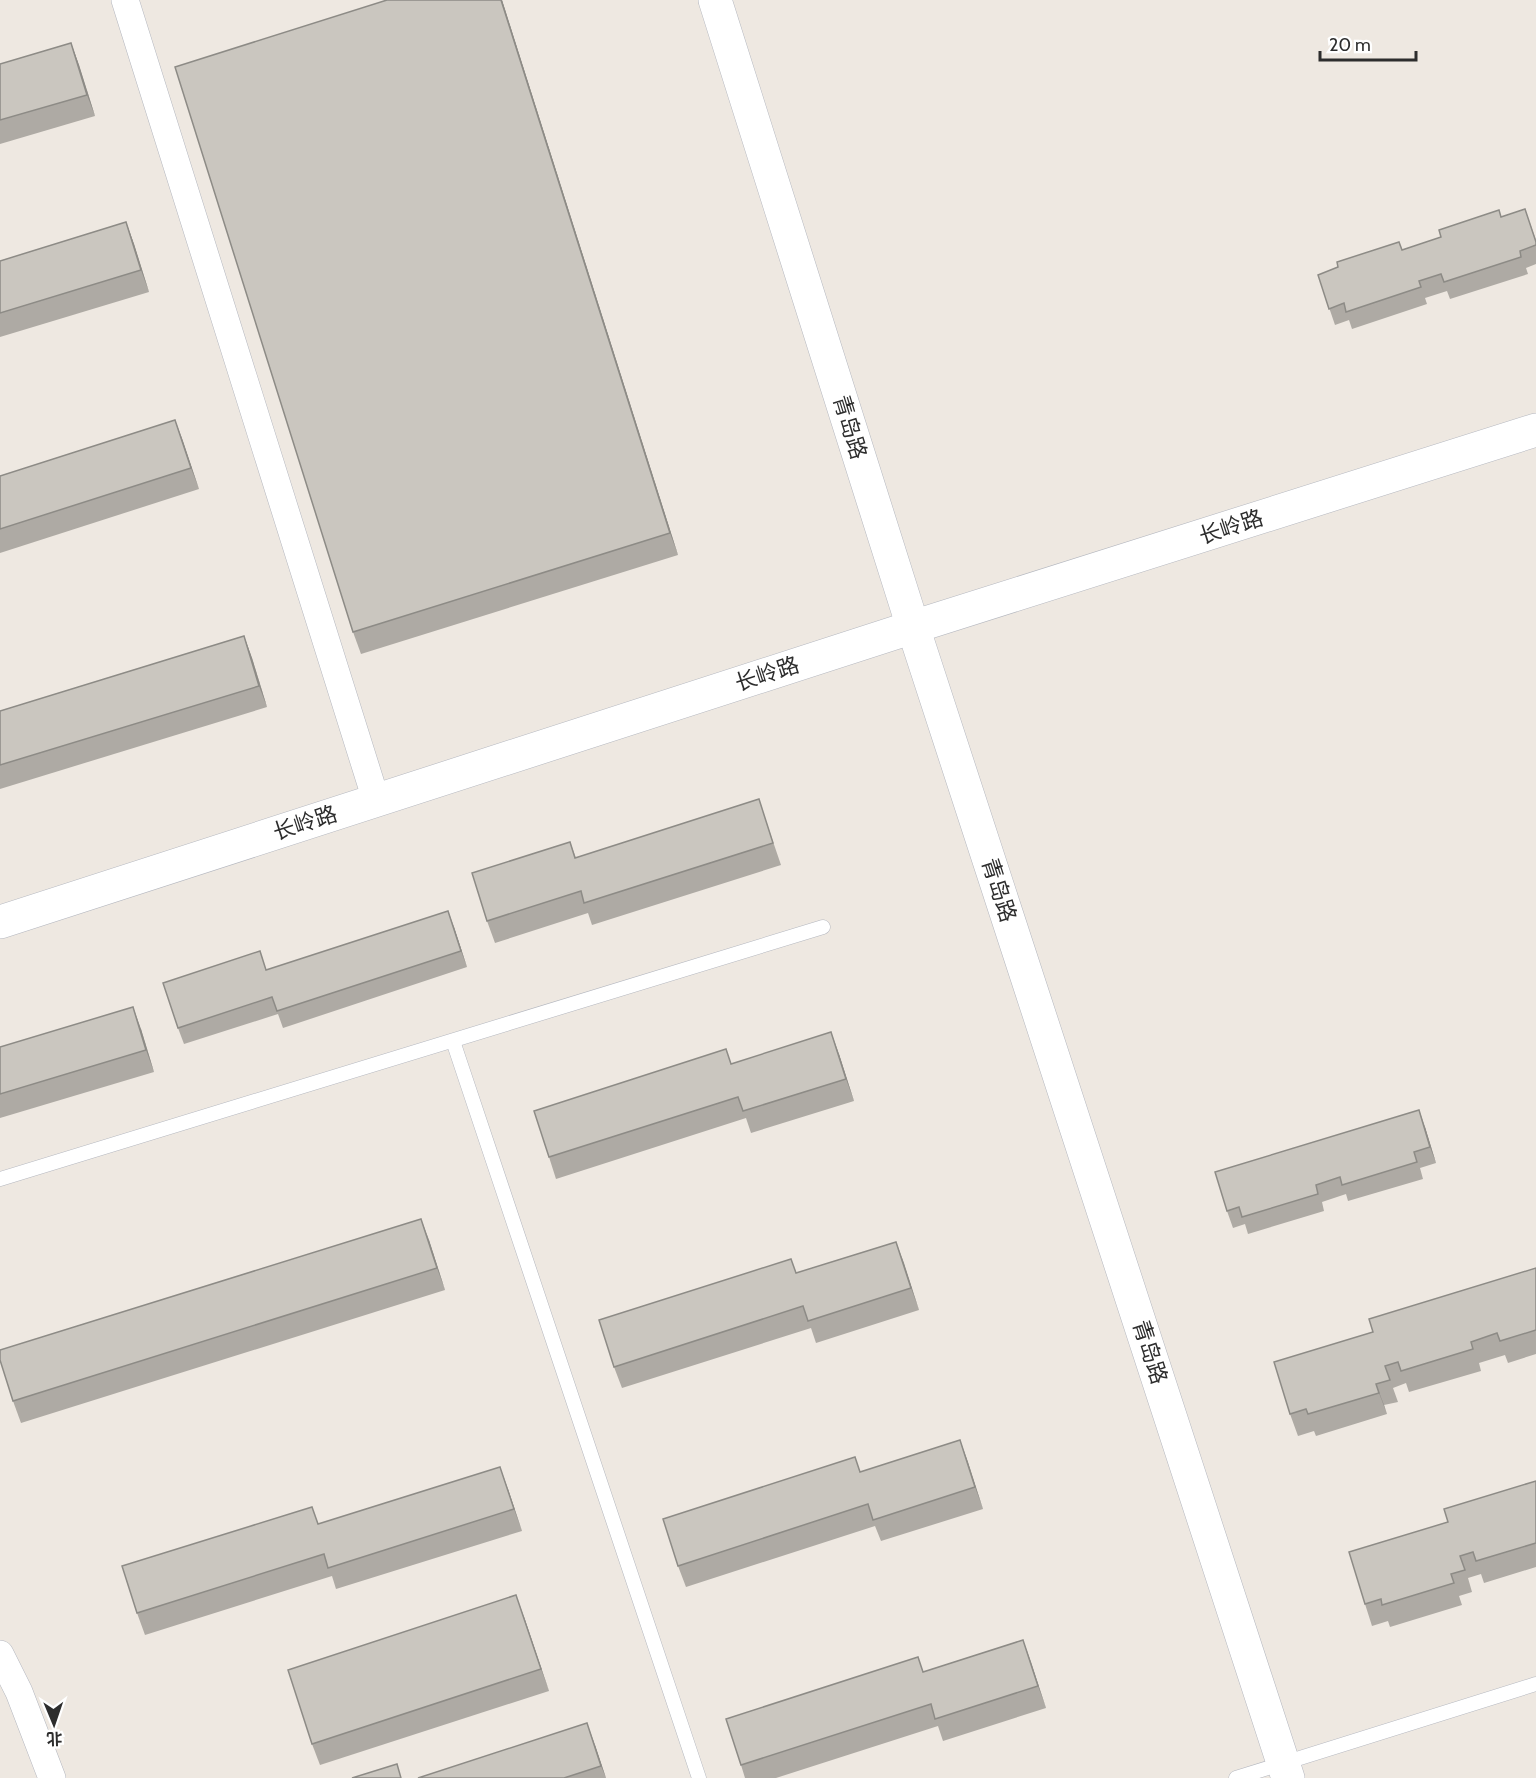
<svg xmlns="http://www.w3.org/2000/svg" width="1536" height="1778" viewBox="0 0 1536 1778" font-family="Cabin,'Noto Sans SC',sans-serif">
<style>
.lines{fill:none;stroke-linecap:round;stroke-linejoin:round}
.service-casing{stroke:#b4b7bf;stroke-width:15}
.minor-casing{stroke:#b4b7bf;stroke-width:28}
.tertiary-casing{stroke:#b4b7bf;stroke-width:34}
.service{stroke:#fff;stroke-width:14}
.minor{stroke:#fff;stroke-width:27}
.tertiary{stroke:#fff;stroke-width:33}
.wall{fill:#aeaaa4}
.shaded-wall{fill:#8d8b86}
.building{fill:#cac6bf;stroke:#8d8b86;stroke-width:1.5}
.labels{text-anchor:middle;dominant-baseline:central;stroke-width:4.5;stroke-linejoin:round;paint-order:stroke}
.street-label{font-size:22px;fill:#2d2d2d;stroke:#fff}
</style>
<rect width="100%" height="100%" fill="#eee8e1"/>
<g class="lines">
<defs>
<g id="service">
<polyline points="453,1041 699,1778"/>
<polyline points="0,1179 823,927"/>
<polyline points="1236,1778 1536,1684"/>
</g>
<g id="minor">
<polyline points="125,0 376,800"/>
<polyline points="0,1654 19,1692 52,1778"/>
</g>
<g id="tertiary">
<polyline points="715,0 913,627 1288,1778"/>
<polyline points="0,922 913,627 1536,430"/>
</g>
</defs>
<use href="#service" class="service-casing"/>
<use href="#minor" class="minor-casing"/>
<use href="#tertiary" class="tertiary-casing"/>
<use href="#service" class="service"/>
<use href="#minor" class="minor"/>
<use href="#tertiary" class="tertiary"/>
</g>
<g class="wall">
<polygon points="387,0 502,0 678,555 361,654 353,632"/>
<polygon points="71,43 79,65 95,116 0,144 0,64"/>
<polygon points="1525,209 1536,240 1536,264 1526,268 1528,274 1450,299 1447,291 1425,298 1427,304 1352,329 1349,320 1335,325 1318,275 1402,250"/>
<polygon points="126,222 134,244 149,292 0,337 0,261"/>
<polygon points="175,420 199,489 0,553 0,476"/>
<polygon points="244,636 252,658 267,707 0,789 0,711"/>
<polygon points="766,821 781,865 592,925 588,913 495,943 487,921 570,842 576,858"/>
<polygon points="454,927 467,967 283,1028 278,1014 184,1044 178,1028"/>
<polygon points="141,1029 154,1072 0,1118 0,1047"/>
<polygon points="726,1049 731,1064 839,1054 854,1101 751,1133 746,1118 556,1179 549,1157"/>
<polygon points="1425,1127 1436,1163 1420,1168 1423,1179 1348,1201 1346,1194 1322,1202 1324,1211 1248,1234 1245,1224 1233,1228 1227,1211"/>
<polygon points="429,1240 445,1290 21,1423 13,1401"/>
<polygon points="896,1242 919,1310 816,1343 811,1328 622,1388 614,1367 796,1273"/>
<polygon points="1536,1268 1536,1354 1508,1363 1505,1355 1479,1363 1481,1371 1409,1392 1406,1383 1393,1388 1398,1402 1384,1405 1387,1414 1316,1436 1314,1431 1298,1436 1290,1414 1373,1332"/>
<polygon points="960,1440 983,1509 881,1541 875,1526 686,1587 678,1566 861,1472"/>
<polygon points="1536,1481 1536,1567 1484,1583 1481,1574 1468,1578 1472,1592 1459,1596 1462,1605 1390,1627 1388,1621 1372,1626 1365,1604 1448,1522"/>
<polygon points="508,1489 522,1531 336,1589 332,1576 145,1635 137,1613 318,1524"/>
<polygon points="524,1617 549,1691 320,1765 312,1744"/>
<polygon points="1023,1640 1046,1708 943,1741 938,1726 776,1778 745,1778 741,1765 923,1672"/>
<polygon points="595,1745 606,1778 418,1778"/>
</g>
<g class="shaded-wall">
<polygon points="501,0 502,0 678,555 670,533"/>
<polygon points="71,43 79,65 95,116 87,95"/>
<polygon points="126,222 134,244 149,292 141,270"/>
<polygon points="175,420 183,441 199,489 191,468"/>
<polygon points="244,636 252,658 267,707 259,686"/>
<polygon points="448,911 454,927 467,967 461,951"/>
<polygon points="133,1007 141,1029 154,1072 146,1050"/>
<polygon points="831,1032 839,1054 854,1101 846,1079"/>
<polygon points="1419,1110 1425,1127 1436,1163 1430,1147"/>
<polygon points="421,1219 429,1240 445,1290 437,1268"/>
<polygon points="896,1242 904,1263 919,1310 911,1288"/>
<polygon points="1376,1384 1384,1405 1387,1414 1379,1393"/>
<polygon points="960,1440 968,1462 983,1509 975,1487"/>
<polygon points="500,1467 508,1489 522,1531 514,1509"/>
<polygon points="516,1595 524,1617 549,1691 541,1669"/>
<polygon points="1023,1640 1031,1662 1046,1708 1038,1686"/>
<polygon points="587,1723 595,1745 606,1778 601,1766"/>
</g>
<g class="building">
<polygon points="387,0 501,0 670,533 353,632 175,67"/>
<polygon points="71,43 87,95 0,120 0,64"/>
<polygon points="1525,209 1536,242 1536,245 1520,251 1521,257 1444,282 1441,274 1419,281 1421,287 1346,312 1344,303 1329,309 1318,275 1338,267 1337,262 1399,242 1402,250 1441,237 1439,230 1499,210 1501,217"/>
<polygon points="126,222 141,270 0,313 0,261"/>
<polygon points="175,420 191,468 0,529 0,476"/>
<polygon points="244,636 259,686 0,765 0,711"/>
<polygon points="759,799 773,843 584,903 581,891 487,921 472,873 570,842 575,858"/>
<polygon points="448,911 461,951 277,1011 272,997 178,1028 163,983 260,951 266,970"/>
<polygon points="133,1007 146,1050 0,1094 0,1047"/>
<polygon points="831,1032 846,1079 743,1111 738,1097 549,1157 534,1111 726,1049 731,1064"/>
<polygon points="1419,1110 1430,1147 1414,1152 1417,1162 1342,1185 1340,1177 1316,1185 1318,1194 1242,1217 1239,1207 1227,1211 1215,1172"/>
<polygon points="421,1219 437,1268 13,1401 0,1360 0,1350"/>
<polygon points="896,1242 911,1288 808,1321 803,1306 614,1367 599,1320 791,1259 796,1273"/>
<polygon points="1536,1268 1536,1330 1500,1341 1497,1333 1471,1342 1473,1349 1401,1371 1398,1362 1385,1366 1390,1380 1376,1384 1379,1393 1308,1414 1306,1409 1290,1414 1274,1362 1373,1332 1369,1319"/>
<polygon points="960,1440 975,1487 873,1520 868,1504 678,1566 663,1519 855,1457 860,1472"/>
<polygon points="500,1467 514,1509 328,1568 324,1554 137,1613 122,1566 312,1507 318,1524"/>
<polygon points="1536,1481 1536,1543 1476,1561 1473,1552 1460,1556 1465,1570 1451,1574 1454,1583 1382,1605 1381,1599 1365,1604 1349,1552 1448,1522 1444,1509"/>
<polygon points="516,1595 541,1669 312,1744 288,1670"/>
<polygon points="1023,1640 1038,1686 935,1719 931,1704 741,1765 726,1719 918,1657 923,1672"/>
<polygon points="587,1723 601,1766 564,1778 418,1778"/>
<polygon points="397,1764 401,1778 352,1778"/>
</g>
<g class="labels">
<g class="street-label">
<text transform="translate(850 427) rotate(73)">青岛路</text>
<text transform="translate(1231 527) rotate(-18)">长岭路</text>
<text transform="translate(767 674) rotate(-18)">长岭路</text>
<text transform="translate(305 823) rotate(-18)">长岭路</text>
<text transform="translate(999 890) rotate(72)">青岛路</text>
<text transform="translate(1150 1352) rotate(72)">青岛路</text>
</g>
</g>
<g transform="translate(54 1724) rotate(178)" stroke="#ffffff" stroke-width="4.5" paint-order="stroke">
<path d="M0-4.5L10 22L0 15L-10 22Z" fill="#2d2d2d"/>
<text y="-9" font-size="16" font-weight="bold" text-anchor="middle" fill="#2d2d2d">北</text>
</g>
<path d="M1320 51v9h96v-9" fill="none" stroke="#2d2d2d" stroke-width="3"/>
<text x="1329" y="51" font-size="18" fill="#2d2d2d" stroke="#ffffff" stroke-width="4.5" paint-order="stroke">20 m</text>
</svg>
